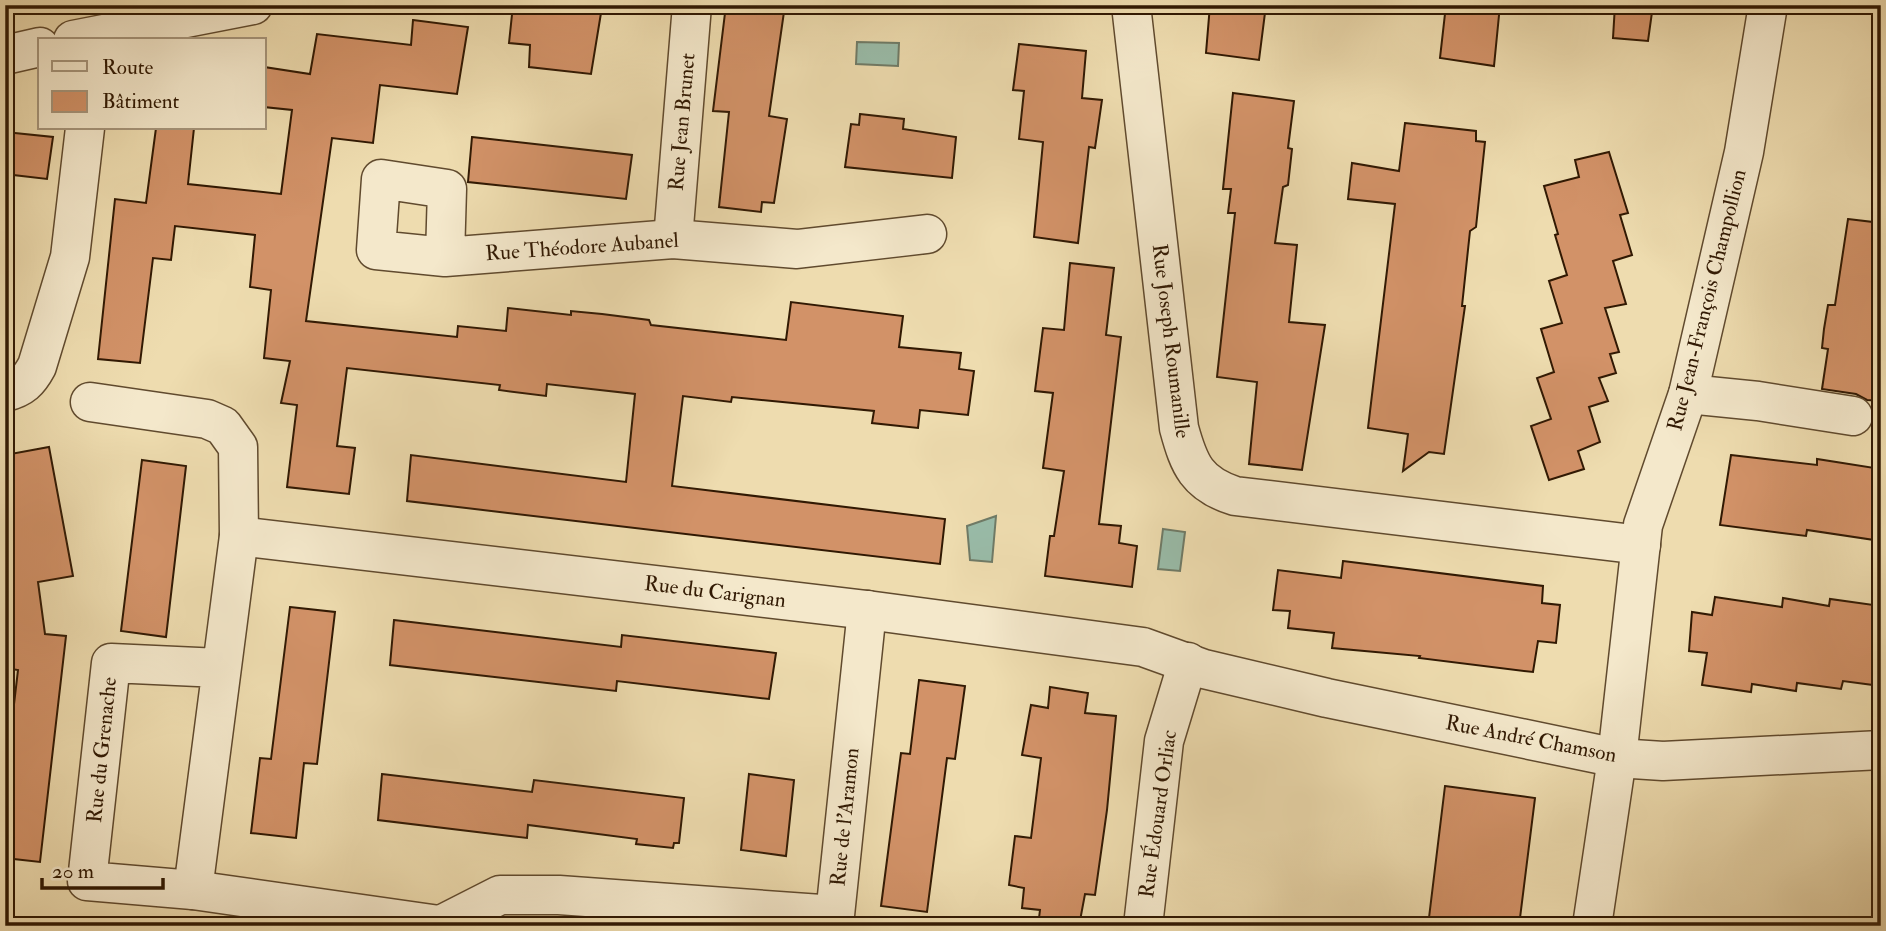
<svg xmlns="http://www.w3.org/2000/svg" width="1886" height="931" viewBox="0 0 1886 931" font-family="'IM FELL Double Pica',serif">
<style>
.water{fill:#99bca9;stroke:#6f7b67;stroke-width:2}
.building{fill:#d29268;stroke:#311903;stroke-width:2}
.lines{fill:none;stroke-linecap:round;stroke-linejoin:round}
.minor-casing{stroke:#604a2e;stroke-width:41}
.minor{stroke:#f4e8cb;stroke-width:38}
.labels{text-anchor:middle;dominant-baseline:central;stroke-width:5;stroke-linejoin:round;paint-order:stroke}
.street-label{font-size:21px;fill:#311903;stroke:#f4e8cb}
</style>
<rect width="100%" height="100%" fill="#eedcaf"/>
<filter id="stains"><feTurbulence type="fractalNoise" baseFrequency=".00286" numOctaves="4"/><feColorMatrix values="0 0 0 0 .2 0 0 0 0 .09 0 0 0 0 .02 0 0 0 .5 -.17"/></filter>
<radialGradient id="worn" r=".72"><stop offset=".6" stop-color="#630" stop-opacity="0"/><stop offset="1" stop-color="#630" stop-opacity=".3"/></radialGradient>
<g class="water">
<polygon points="857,42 899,43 898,66 856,64"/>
<polygon points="996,516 992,562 970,560 967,526"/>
<polygon points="1163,529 1185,532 1180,571 1158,569"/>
</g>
<g class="building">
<polygon points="513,5 539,5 601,13 591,74 529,67 530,45 509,43"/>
<polygon points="726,5 785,5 769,116 787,119 774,203 762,202 761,212 719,207 729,112 713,111"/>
<polygon points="1210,5 1266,5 1259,60 1206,53"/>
<polygon points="1446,5 1500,5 1494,66 1440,58"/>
<polygon points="1615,5 1653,5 1648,41 1613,38"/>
<polygon points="413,20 468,27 457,94 380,85 373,143 332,138 306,321 457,337 458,326 506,331 508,308 571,315 571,311 602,314 649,320 651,325 786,340 791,302 903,316 899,347 961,353 959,369 974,371 968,415 920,410 918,428 872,423 874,411 732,397 731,402 683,396 672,486 945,519 940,564 407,501 411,455 626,482 635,394 547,384 546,396 499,390 500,385 347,368 337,446 355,448 349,494 287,487 297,405 281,403 290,361 264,358 271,290 250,287 255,235 175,226 171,260 153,258 140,363 98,359 115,199 146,203 156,128 194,128 188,184 281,194 292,110 264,107 264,67 310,74 317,34 411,45"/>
<polygon points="1019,44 1086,51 1082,98 1102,100 1095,148 1089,147 1078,243 1034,237 1043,142 1019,139 1024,91 1013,90"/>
<polygon points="1233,93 1294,101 1288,148 1292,149 1288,185 1283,187 1275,243 1297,245 1289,322 1325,325 1302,470 1249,464 1257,382 1217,377 1235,213 1228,213 1231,189 1223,189"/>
<polygon points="860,114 904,119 903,129 956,137 952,178 845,167 851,124 859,125"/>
<polygon points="1405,123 1476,131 1476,141 1485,142 1476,227 1470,231 1462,306 1465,306 1444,454 1429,452 1403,471 1408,434 1368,428 1395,204 1348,199 1352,163 1399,171"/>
<polygon points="5,132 53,137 47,179 5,174"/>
<polygon points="472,137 632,155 626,199 468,182"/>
<polygon points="1609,152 1628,213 1620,215 1632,255 1613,261 1626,304 1605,308 1619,352 1610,354 1616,373 1599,378 1608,401 1589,407 1600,442 1578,451 1584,469 1549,480 1531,426 1551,419 1537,378 1554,372 1541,329 1562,323 1549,281 1567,275 1555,235 1558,234 1544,186 1579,177 1575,160"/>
<polygon points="1848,219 1881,223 1881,401 1867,400 1856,394 1822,389 1828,349 1822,348 1824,329 1828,305 1835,305"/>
<polygon points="1070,263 1114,268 1106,335 1121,337 1099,524 1121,526 1119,543 1137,546 1132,587 1045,576 1050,536 1054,536 1064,471 1043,468 1053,393 1035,391 1043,328 1064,330"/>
<polygon points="49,447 73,576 38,582 45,634 66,636 40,862 5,858 5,781 18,670 5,668 5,455"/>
<polygon points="1731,455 1817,465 1817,459 1881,469 1881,541 1807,530 1806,536 1720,525"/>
<polygon points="142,460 186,466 166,637 121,631"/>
<polygon points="1343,561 1543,586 1542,603 1560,605 1556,643 1538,641 1533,672 1419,658 1420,656 1332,648 1334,633 1288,628 1290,611 1273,610 1278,570 1341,578"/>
<polygon points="1715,597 1782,607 1783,598 1829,606 1830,599 1881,606 1881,686 1843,681 1841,689 1797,683 1796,691 1752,684 1751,692 1702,685 1707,653 1689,651 1692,612 1712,615"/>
<polygon points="290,607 335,612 317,764 304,763 296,838 251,833 260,758 271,759"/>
<polygon points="394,620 621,647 622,635 776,653 769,699 617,681 616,691 390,665"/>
<polygon points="919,680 965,686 955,759 947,758 927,912 881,906 901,753 910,754"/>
<polygon points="1050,687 1088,693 1085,713 1116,716 1107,810 1095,895 1085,894 1079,926 1038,926 1040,910 1022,908 1024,888 1009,885 1015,836 1031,838 1041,758 1022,755 1031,705 1048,708"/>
<polygon points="382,774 532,792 534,780 684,798 679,843 674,843 673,848 636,844 637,839 528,825 527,838 378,820"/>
<polygon points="749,774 794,780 786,856 741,850"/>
<polygon points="1445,786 1535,798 1519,926 1428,926"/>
</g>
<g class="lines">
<defs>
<g id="minor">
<path d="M 1131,5 L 1179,428 C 1189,465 1197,484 1235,496 L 1641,545"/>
<polyline points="73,40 253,5"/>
<polyline points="5,55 40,47"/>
<polyline points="673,239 692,5"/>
<polyline points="445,257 447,189 381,179 376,250 445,257 673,239 797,249 927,234"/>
<path d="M 5,392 C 22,388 29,381 37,366 L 70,257 L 85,128"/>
<polyline points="1688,394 1758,401 1853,416"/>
<polyline points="90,402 207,419 223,426 238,447 239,536 193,890 87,881 111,663 220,668"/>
<polyline points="239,536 867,610 1143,647 1204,669 1327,698 1617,758 1663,761 1881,750"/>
<polyline points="193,890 439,925"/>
<polyline points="439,926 500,895 559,895 835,915 867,610"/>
<polyline points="1143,926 1164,741 1188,662"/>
<polyline points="1592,926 1617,758 1643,525 1688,394 1744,152 1768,5"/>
</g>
</defs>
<use href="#minor" class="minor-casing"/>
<use href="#minor" class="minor"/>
</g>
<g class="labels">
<g class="street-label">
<text transform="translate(682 122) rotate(-85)">Rue Jean Brunet</text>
<text transform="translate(582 247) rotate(-4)">Rue Théodore Aubanel</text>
<text transform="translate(1707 300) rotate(-76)">Rue Jean-François Champollion</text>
<text transform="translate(1171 341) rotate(83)">Rue Joseph Roumanille</text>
<text transform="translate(715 592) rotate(7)">Rue du Carignan</text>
<text transform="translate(1531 739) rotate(11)">Rue André Chamson</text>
<text transform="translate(102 750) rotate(-84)">Rue du Grenache</text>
<text transform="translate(1158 814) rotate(-82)">Rue Édouard Orliac</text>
<text transform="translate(845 817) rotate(-84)">Rue de l'Aramon</text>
</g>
</g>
<rect width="1886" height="931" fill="none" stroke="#eedcaf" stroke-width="28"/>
<rect x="7" y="7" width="1872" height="917" fill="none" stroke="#311903" stroke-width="3.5"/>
<rect x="14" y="14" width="1858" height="903" fill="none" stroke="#311903" stroke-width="2"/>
<rect x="38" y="38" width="228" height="91" fill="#f4e8cb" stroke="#a6957b" stroke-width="2"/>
<rect x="52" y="61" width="35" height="10" fill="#f4e8cb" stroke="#a6957b" stroke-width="2"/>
<text x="102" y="74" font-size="21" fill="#311903">Route</text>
<rect x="52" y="91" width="35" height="21" fill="#d29268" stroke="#a6957b" stroke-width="2"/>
<text x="102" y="108" font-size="21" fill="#311903">Bâtiment</text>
<path d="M42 878v10h121v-10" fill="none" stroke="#311903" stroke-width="3.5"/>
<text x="52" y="878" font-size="21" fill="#311903" stroke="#f4e8cb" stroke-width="5" paint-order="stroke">20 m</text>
<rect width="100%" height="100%" filter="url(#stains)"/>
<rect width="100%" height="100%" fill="url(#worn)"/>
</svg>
